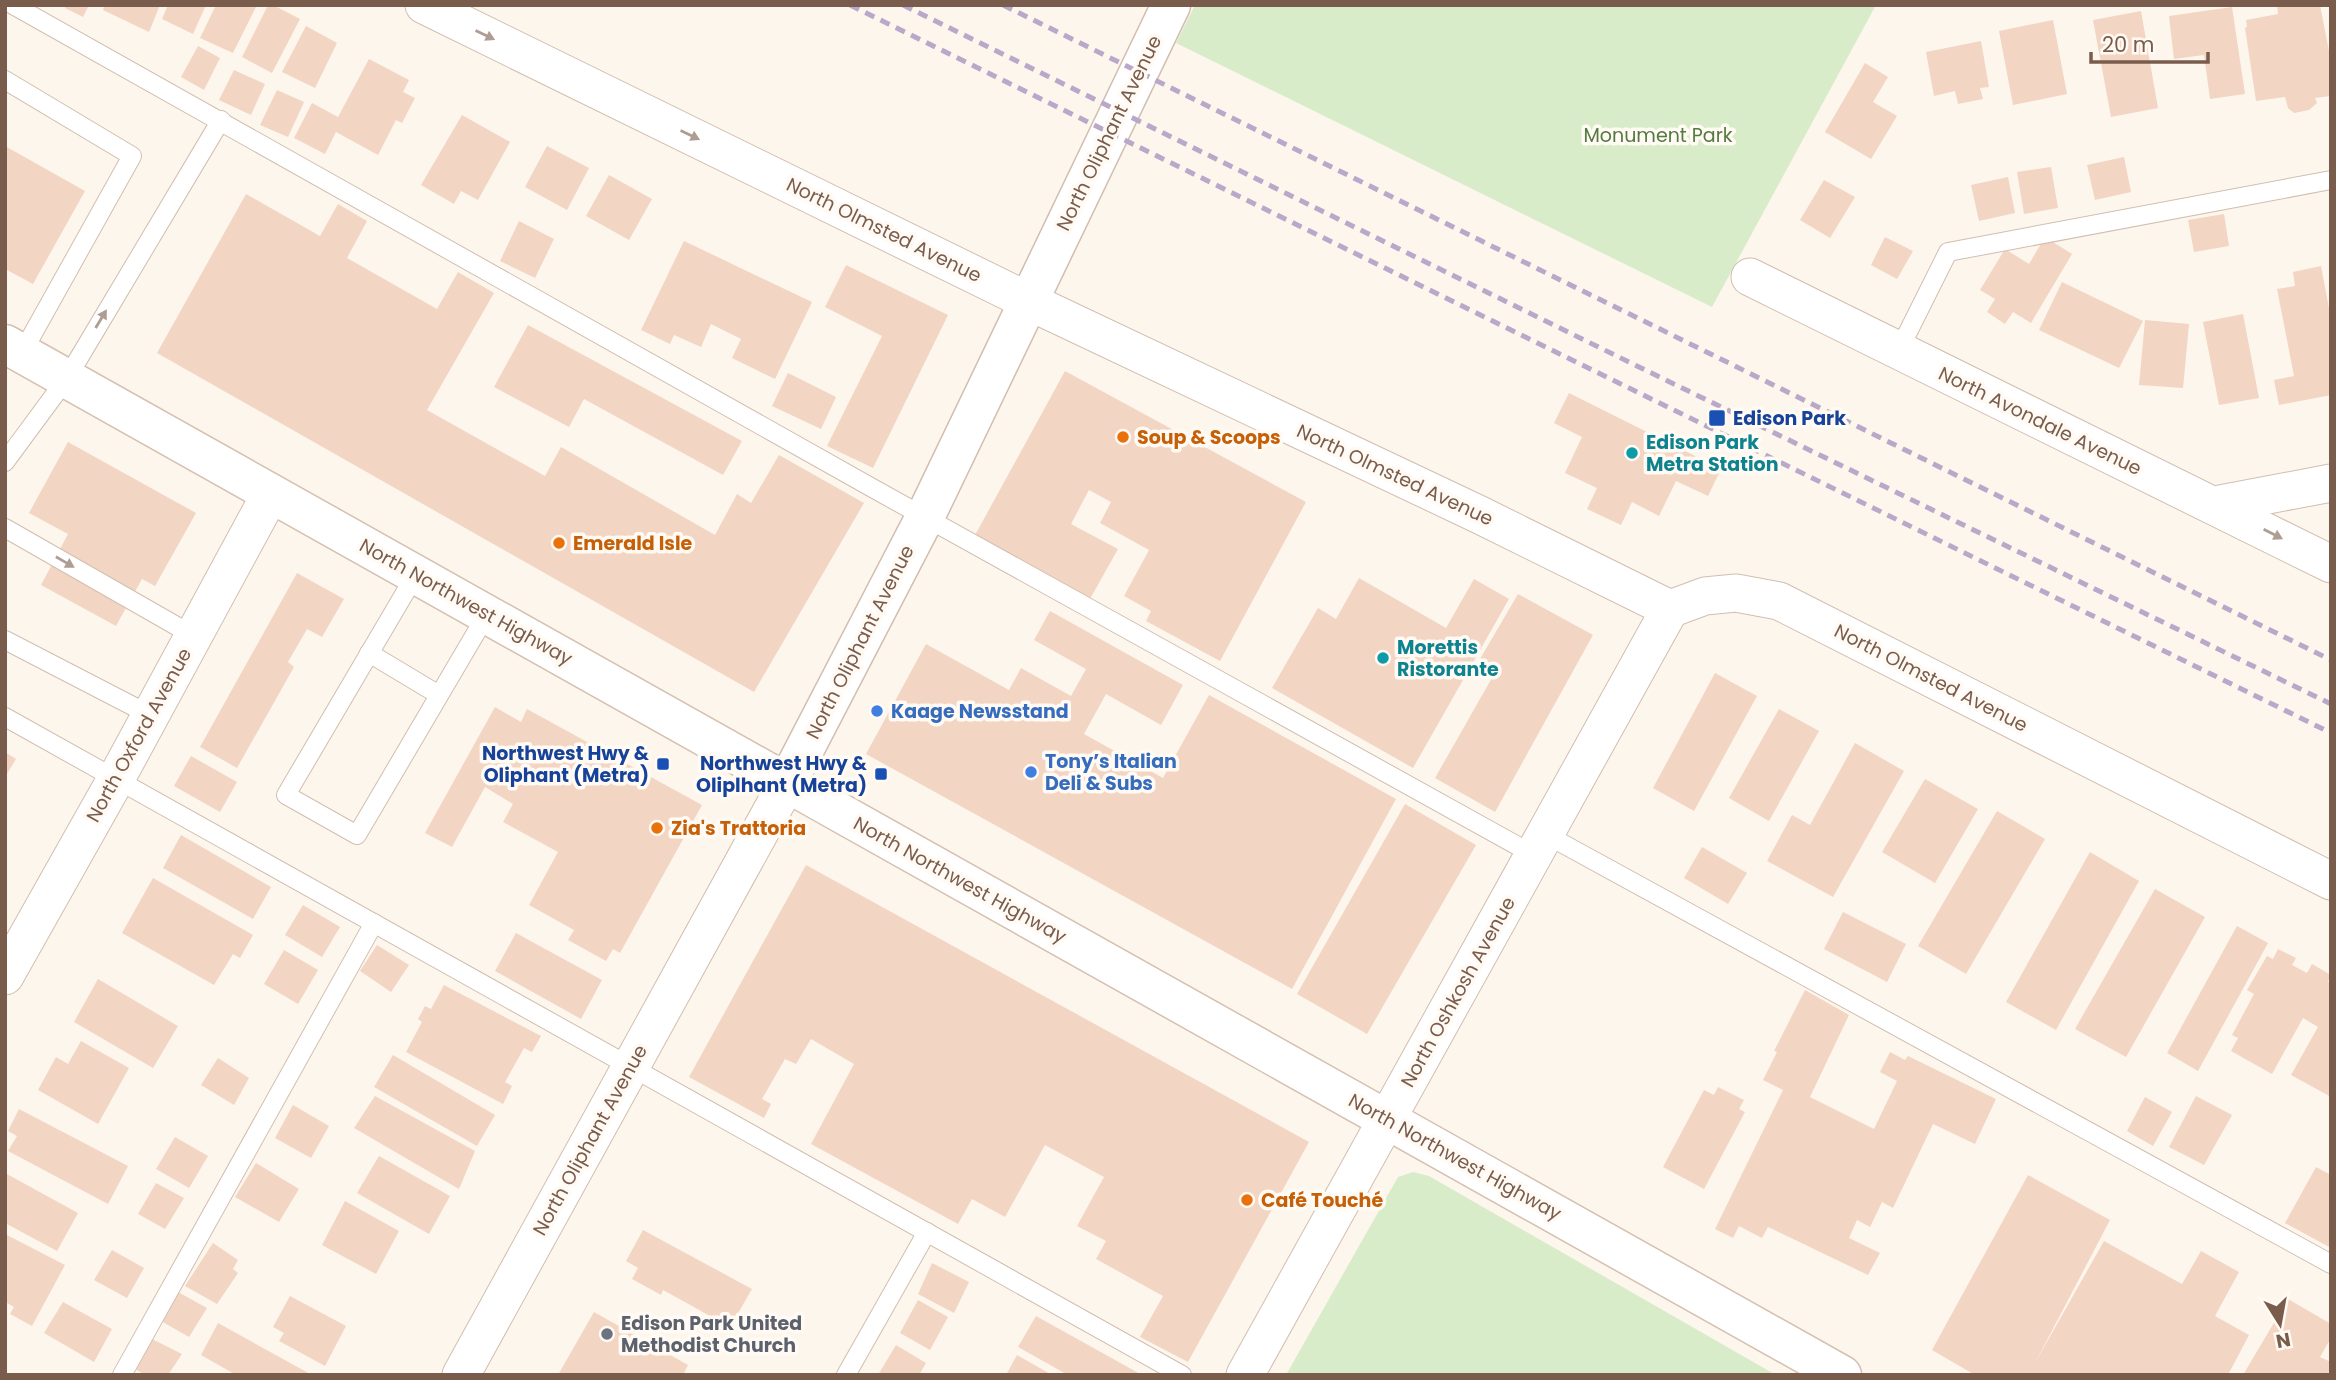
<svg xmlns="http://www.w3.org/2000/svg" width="2336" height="1380" viewBox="0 0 2336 1380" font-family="Poppins,sans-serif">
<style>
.green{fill:#d8ecc9}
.building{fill:#f3d5c3}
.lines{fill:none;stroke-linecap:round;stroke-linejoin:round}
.service-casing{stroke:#d1beb0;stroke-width:20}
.minor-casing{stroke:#d1beb0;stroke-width:39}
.tertiary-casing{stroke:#d1beb0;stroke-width:41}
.secondary-casing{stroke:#d6c0b0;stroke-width:41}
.service{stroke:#fff;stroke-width:18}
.minor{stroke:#fff;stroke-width:37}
.tertiary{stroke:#fff;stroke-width:38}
.secondary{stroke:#fff;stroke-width:38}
.rail{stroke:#b9a8c9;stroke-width:5;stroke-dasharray:10 7;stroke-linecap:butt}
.oneway{fill:#af9d94}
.transit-dot{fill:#1a4fb4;stroke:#fffaf3;stroke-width:2.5}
.food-dot{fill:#e8710a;stroke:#fffaf3;stroke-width:2.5}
.culture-dot{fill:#0f9aa8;stroke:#fffaf3;stroke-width:2.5}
.shop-dot{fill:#3f7fe0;stroke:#fffaf3;stroke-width:2.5}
.worship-dot{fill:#6b7280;stroke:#fffaf3;stroke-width:2.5}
.labels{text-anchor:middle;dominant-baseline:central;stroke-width:7;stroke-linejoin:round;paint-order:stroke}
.street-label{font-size:19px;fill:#7a5c4d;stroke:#fffaf3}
.park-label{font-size:19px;fill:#537a41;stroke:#fffaf3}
.transit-label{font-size:19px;font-weight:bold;fill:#164399;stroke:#fffaf3;text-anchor:end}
.food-label{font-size:19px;font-weight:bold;fill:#c56008;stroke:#fffaf3;text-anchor:start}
.culture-label{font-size:19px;font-weight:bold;fill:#0d838f;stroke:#fffaf3;text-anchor:start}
.shop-label{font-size:19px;font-weight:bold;fill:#366cbe;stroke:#fffaf3;text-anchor:start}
.worship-label{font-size:19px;font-weight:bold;fill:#5b616d;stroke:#fffaf3;text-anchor:start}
</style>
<rect width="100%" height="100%" fill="#fdf6ec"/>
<g class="green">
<polygon points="1195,5 1876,5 1712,307 1176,43"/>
<polygon points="1413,1172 1429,1176 1776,1375 1286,1375 1398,1177"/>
</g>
<g class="building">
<polygon points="66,5 89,5 83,17 65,8"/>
<polygon points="105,5 160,5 149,32 103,10"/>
<polygon points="168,5 206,5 193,34 162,19"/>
<polygon points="216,5 257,5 233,53 200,38"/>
<polygon points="268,5 273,5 300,19 272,73 242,57"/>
<polygon points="2277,5 2320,5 2331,61 2331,96 2315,98 2317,103 2309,110 2294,113 2288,108 2285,97 2256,101 2245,28 2247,27 2246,20 2278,14"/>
<polygon points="2232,7 2245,94 2210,99 2204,55 2174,59 2169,16"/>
<polygon points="2141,11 2158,108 2111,117 2093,20"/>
<polygon points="2053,20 2067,94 2013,105 1999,31"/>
<polygon points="306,26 337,43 315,88 282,72"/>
<polygon points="1981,41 1989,87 1980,88 1983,99 1958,104 1955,91 1934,96 1926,52"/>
<polygon points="198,46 220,58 204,90 181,77"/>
<polygon points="369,59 409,80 403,92 415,98 402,123 396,120 378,155 336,132 325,154 294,138 312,103 338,117"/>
<polygon points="1865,63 1888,77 1873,102 1897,116 1871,159 1825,132"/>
<polygon points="234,70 265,84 251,115 219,100"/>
<polygon points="277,90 304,102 288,137 260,125"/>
<polygon points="462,115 510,142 478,200 461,191 454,204 421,185"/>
<polygon points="5,146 85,191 33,284 5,269"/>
<polygon points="547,146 589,168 567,210 525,187"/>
<polygon points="2124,157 2131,192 2095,200 2087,165"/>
<polygon points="2051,167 2058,208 2024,214 2017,172"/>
<polygon points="609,175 652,199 629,240 586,216"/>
<polygon points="2008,177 2015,213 1979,221 1971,185"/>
<polygon points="1824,180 1855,197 1830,238 1800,220"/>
<polygon points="246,194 320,236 338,204 367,221 347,258 437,309 458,272 494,293 427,410 545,476 561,447 715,535 737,494 751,503 779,455 864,503 754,692 157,353"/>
<polygon points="2224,214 2229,246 2194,252 2188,220"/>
<polygon points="519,221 554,239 535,278 500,261"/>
<polygon points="1885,237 1913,251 1897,279 1871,265"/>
<polygon points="2045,237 2072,254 2031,323 2013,312 2005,324 1987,312 1995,299 1980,290 2005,249 2029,264"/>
<polygon points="684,241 812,302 775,379 732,358 741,339 711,324 701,347 674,335 670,344 641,330"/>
<polygon points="846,265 948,315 873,468 827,446 882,336 825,307"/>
<polygon points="2321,266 2331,319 2331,395 2279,405 2274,380 2294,376 2277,289 2295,286 2293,272"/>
<polygon points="2062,282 2143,321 2119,368 2039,330"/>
<polygon points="2243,314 2259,398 2219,405 2203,322"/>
<polygon points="2145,320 2189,324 2183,388 2139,385"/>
<polygon points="528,325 742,441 723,475 584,399 569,427 494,387"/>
<polygon points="1065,371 1306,502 1220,661 1146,621 1151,611 1124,596 1149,550 1100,523 1111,502 1089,490 1071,524 1118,549 1090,599 974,537"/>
<polygon points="788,373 836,397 821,429 772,406"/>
<polygon points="1569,393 1721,469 1708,496 1676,481 1659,516 1632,502 1621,525 1587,509 1597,488 1565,473 1582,437 1554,423"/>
<polygon points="68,442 196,513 155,586 142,579 116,626 41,585 68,534 29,513"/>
<polygon points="297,573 344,599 322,637 307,629 288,662 294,667 237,768 200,747"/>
<polygon points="1359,578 1446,628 1474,579 1509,599 1413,768 1272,688 1318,608 1336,619"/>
<polygon points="1518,594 1593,635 1495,812 1435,778 1497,669 1480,659"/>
<polygon points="1050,611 1183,685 1161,725 1106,694 1084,734 1163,778 1209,695 1396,799 1292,989 866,754 926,644 1009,690 1021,668 1071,696 1086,669 1034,640"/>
<polygon points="1715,673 1757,696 1694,811 1653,788"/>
<polygon points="495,707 521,722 527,709 702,805 620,953 613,949 606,961 568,940 574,930 529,905 558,852 503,822 513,804 485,787 452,847 425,833"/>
<polygon points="1779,709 1819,731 1769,821 1729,798"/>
<polygon points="1855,743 1904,771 1833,897 1767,861 1792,815 1810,825"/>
<polygon points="5,752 16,759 5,777"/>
<polygon points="191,756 237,782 220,812 174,786"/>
<polygon points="1925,779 1978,809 1935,883 1882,852"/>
<polygon points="1405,804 1476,845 1367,1034 1297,994"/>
<polygon points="1997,811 2045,839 1966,974 1918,946"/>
<polygon points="181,835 271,887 253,919 163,868"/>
<polygon points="1702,847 1747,873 1728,904 1684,878"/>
<polygon points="2090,852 2139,881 2056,1030 2006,1002"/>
<polygon points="806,865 1309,1142 1188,1362 1140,1337 1163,1296 1096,1259 1106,1241 1077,1226 1104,1177 1045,1145 1005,1217 972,1199 958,1224 811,1144 854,1064 811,1039 796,1064 785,1059 762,1099 771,1104 764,1118 689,1077"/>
<polygon points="153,878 253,935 240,958 233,954 214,985 122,933"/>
<polygon points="2155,889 2205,917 2126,1057 2075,1029"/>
<polygon points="303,905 340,927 322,957 285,935"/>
<polygon points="1843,912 1906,944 1887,982 1824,949"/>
<polygon points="2237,926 2268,943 2198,1071 2167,1053"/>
<polygon points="516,933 602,980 581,1019 495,971"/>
<polygon points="377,945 409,965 391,992 360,971"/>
<polygon points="2278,949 2296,958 2292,965 2307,973 2312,964 2331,975 2328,982 2331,983 2331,1097 2291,1075 2318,1027 2303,1018 2272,1074 2231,1051 2238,1038 2232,1035 2254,994 2247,990 2267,956 2273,959"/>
<polygon points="284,950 318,970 298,1004 264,984"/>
<polygon points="98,979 178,1026 153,1068 74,1022"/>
<polygon points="444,985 541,1036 532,1052 524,1048 505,1082 512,1086 503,1104 406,1052 422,1022 418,1019 425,1006 431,1009"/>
<polygon points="1805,990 1849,1015 1810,1097 1874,1129 1897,1081 1880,1072 1890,1052 1905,1060 1908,1056 1996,1099 1975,1144 1933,1124 1893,1208 1882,1202 1870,1227 1857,1220 1849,1238 1880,1253 1868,1275 1768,1227 1762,1238 1739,1226 1733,1238 1715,1229 1783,1090 1763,1080 1777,1052 1774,1051"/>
<polygon points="81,1041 129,1068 98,1124 38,1090 56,1057 68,1064"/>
<polygon points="393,1055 495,1115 477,1146 374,1087"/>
<polygon points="218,1058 249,1078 234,1105 201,1085"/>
<polygon points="1718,1087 1744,1100 1739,1109 1745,1112 1704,1189 1663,1167 1704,1090 1714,1095"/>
<polygon points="375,1096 475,1151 459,1189 354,1128"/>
<polygon points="2196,1096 2232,1115 2204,1165 2169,1147"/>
<polygon points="2145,1097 2172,1112 2153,1146 2127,1131"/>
<polygon points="293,1105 329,1126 311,1158 275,1138"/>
<polygon points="19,1109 128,1166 108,1204 8,1151 17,1136 8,1131"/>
<polygon points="175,1137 208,1156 189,1188 156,1169"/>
<polygon points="379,1156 450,1196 429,1234 357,1193"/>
<polygon points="256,1163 299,1189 279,1222 235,1197"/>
<polygon points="2316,1167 2331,1175 2331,1248 2285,1223"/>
<polygon points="5,1173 78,1213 57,1251 5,1223"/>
<polygon points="2028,1175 2110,1220 2035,1363 2104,1241 2182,1284 2201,1251 2239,1272 2215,1316 2249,1335 2228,1375 1975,1375 1932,1350"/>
<polygon points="156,1183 184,1198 165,1229 138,1214"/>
<polygon points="345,1201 399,1231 376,1274 322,1245"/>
<polygon points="643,1230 752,1289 730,1327 663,1290 661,1295 632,1279 638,1268 626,1261"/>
<polygon points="5,1234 65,1265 32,1326 10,1314 14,1307 5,1302"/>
<polygon points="213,1243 238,1260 233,1269 238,1273 217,1304 185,1286"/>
<polygon points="112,1250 144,1268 127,1298 94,1280"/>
<polygon points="932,1263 969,1282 954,1313 918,1294"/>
<polygon points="178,1292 207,1308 189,1337 161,1321"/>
<polygon points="290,1296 346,1326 325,1366 279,1341 284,1333 273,1327"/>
<polygon points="2288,1299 2331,1324 2331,1338 2320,1357 2331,1362 2331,1369 2327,1375 2243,1375"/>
<polygon points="918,1300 948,1317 930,1350 900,1333"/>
<polygon points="63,1302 112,1329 94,1362 44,1333"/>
<polygon points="594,1312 688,1365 683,1375 558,1375"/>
<polygon points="1036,1316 1142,1375 1068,1375 1018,1347"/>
<polygon points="218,1323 312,1375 236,1375 201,1355"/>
<polygon points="152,1339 182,1354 168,1375 145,1375 135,1369"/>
<polygon points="896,1345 926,1363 919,1375 878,1375"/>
<polygon points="1017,1355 1052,1375 1006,1375"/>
</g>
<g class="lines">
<defs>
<g id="service">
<polyline points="13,5 876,490 1534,855"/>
<polyline points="5,80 132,156 22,353"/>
<polyline points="1898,352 1948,252 2331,180"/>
<polyline points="5,462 67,378 221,120"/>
<polyline points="5,528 194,636"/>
<polyline points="416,574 286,795 357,835 487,614"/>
<polyline points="5,640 150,715"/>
<polyline points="369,653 439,695"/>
<polyline points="5,717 1182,1375"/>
<polyline points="1545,834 2331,1264"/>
<polyline points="122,1375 374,923"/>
<polyline points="846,1375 927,1232"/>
</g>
<g id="minor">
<polyline points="424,5 1030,302 1480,515 1670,609 1705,596 1736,593 1779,601 2331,881"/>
<polyline points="1750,277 2331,564"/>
<polyline points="2215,505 2331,483"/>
<polyline points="5,976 116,779 271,493"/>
<polyline points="461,1375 787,783"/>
<polyline points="1245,1375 1670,609"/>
</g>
<polyline id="tertiary" points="787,783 925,517 1171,5"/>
<polyline id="secondary" points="5,344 1842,1375"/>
</defs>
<use href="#service" class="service-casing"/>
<use href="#minor" class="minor-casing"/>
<use href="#tertiary" class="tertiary-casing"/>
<use href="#secondary" class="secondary-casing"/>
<use href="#service" class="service"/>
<use href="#minor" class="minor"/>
<use href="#tertiary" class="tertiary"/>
<use href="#secondary" class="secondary"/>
<g class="rail">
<polyline points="850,5 2331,733"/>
<polyline points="903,5 1637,366 2331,704"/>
<polyline points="1003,5 2331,660"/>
</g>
</g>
<defs><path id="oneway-solid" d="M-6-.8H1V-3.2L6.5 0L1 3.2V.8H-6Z" transform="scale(1.75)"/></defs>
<g class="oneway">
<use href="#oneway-solid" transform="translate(485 35) rotate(26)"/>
<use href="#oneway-solid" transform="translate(690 135) rotate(26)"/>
<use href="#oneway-solid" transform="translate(101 319) rotate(-59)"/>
<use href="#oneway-solid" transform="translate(2273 534) rotate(27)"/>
<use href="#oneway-solid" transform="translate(65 562) rotate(30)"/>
</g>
<g class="transit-dot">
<rect x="1708" y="409" width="18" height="18" rx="3.5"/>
<rect x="656" y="757" width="14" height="14" rx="3.5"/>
<rect x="874" y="767" width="14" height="14" rx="3.5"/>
</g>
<g class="food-dot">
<circle cx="1123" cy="437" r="7"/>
<circle cx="559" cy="543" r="7"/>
<circle cx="657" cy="828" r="7"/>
<circle cx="1247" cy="1200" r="7"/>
</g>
<g class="culture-dot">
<circle cx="1632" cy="453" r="7"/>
<circle cx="1383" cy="658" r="7"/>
</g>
<g class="shop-dot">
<circle cx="877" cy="711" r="7"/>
<circle cx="1031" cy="772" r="7"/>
</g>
<circle class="worship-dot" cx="607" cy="1334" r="7"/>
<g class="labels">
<g class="street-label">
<text transform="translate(1109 133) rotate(-64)">North Oliphant Avenue</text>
<text transform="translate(884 230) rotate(26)">North Olmsted Avenue</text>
<text transform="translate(2040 421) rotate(26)">North Avondale Avenue</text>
<text transform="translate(1395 475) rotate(25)">North Olmsted Avenue</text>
<text transform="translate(466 602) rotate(29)">North Northwest Highway</text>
<text transform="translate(860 642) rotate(-63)">North Oliphant Avenue</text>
<text transform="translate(1931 678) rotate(27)">North Olmsted Avenue</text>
<text transform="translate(139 735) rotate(-61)">North Oxford Avenue</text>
<text transform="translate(960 880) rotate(29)">North Northwest Highway</text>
<text transform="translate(1458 992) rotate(-61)">North Oshkosh Avenue</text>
<text transform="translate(590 1140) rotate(-61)">North Oliphant Avenue</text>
<text transform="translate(1455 1157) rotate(29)">North Northwest Highway</text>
</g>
<g class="park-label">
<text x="1658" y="135">Monument Park</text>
</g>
<g class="transit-label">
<text x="1733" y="418" text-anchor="start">Edison Park</text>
<text x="649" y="753">Northwest Hwy &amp;<tspan x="649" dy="22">Oliphant (Metra)</tspan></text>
<text x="867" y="763">Northwest Hwy &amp;<tspan x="867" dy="22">Oliplhant (Metra)</tspan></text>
</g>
<g class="food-label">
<text x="1137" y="437">Soup &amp; Scoops</text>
<text x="573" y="543">Emerald Isle</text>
<text x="671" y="828">Zia's Trattoria</text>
<text x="1261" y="1200">Café Touché</text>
</g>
<g class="culture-label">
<text x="1646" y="442">Edison Park<tspan x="1646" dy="22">Metra Station</tspan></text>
<text x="1397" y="647">Morettis<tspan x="1397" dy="22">Ristorante</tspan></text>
</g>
<g class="shop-label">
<text x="891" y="711">Kaage Newsstand</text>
<text x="1045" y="761">Tony’s Italian<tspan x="1045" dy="22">Deli &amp; Subs</tspan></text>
</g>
<g class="worship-label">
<text x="621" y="1323">Edison Park United<tspan x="621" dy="22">Methodist Church</tspan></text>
</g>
</g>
<rect width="2336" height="1380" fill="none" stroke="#7a5c4d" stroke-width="14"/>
<g transform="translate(2280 1324) rotate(169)" stroke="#fffaf3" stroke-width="5" paint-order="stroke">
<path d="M0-5L12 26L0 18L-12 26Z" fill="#7a5c4d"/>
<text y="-10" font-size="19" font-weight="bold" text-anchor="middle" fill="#7a5c4d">N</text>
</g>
<path d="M2091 52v10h117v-10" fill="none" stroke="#7a5c4d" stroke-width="3.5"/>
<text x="2102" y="52" font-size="21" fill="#7a5c4d" stroke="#fffaf3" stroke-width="5" paint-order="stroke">20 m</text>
</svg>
